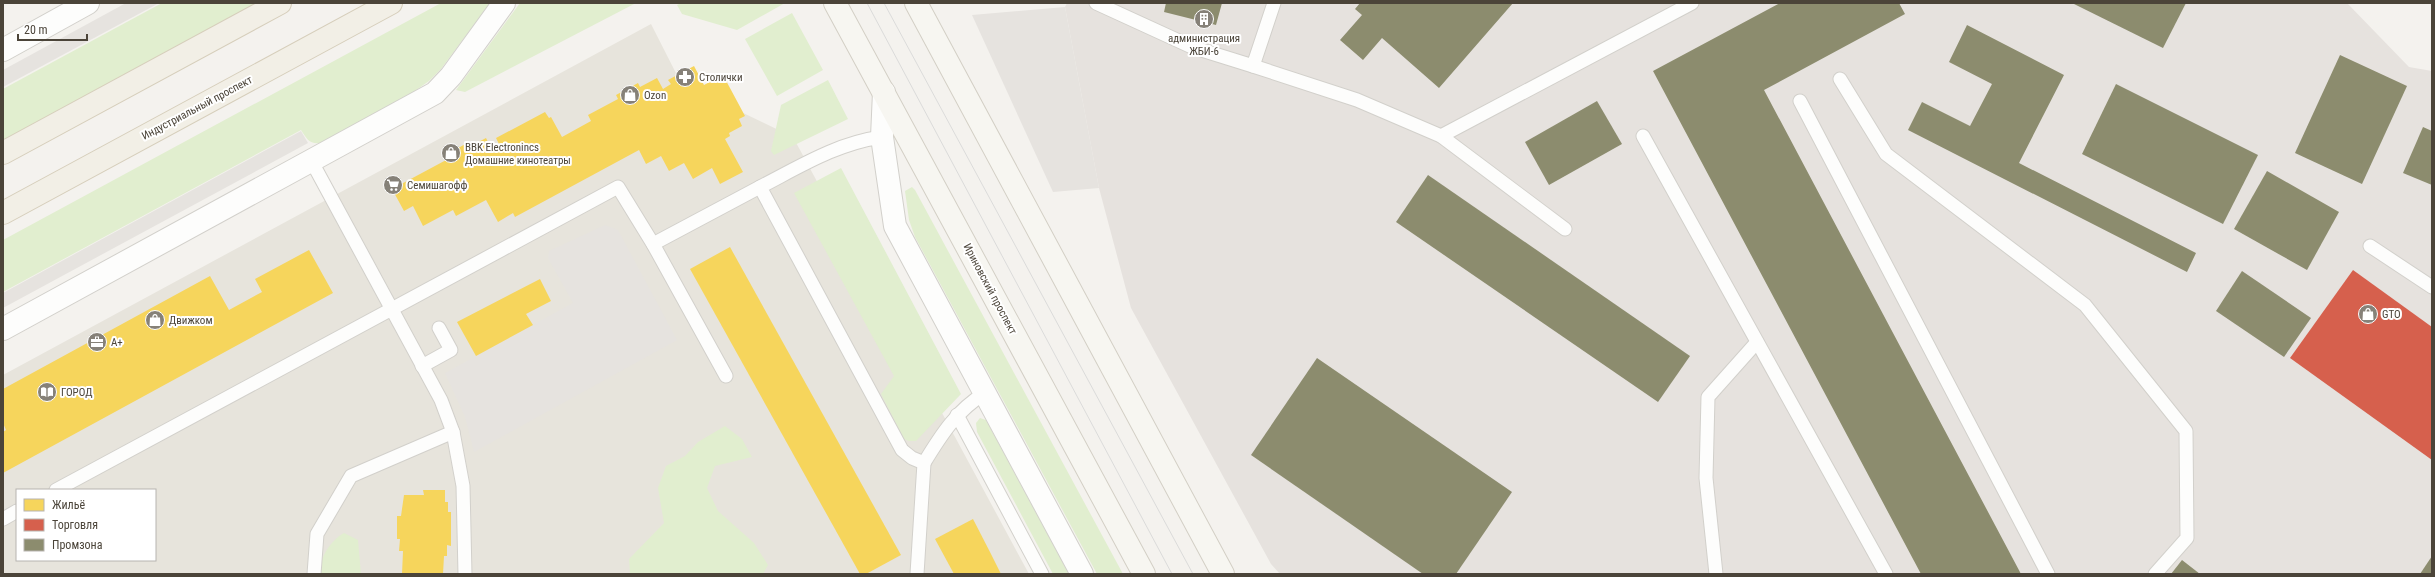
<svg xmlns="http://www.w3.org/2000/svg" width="2435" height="577" viewBox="0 0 2435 577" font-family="'Roboto Condensed',sans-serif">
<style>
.residential{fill:#e7e4dc;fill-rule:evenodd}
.industrial{fill:#e6e2de}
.green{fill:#e1eecf}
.parking{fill:#e6e3df}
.homes{fill:#f6d55c}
.shops{fill:#d6604d}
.industry{fill:#8c8c6e}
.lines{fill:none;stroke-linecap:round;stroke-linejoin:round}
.service-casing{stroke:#d2d0cb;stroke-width:15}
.minor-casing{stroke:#d2d0cb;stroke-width:24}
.secondary-casing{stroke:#d3cfc5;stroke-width:24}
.primary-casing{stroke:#d6cebb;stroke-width:24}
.service{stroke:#fdfdfc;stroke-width:13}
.minor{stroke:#fdfdfc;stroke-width:22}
.secondary{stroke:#f7f6f1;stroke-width:22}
.primary{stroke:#f2efe6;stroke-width:22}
.tram{stroke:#dbdbda;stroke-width:1}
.labels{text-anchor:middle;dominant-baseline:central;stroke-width:4;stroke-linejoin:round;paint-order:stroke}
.poi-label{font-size:11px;fill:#4b4439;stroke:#fff;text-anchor:start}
.street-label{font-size:11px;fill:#4b4439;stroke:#fff}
</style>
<rect width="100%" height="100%" fill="#f4f2ee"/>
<path class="residential" d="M 651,24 L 681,83 L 793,137 L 1029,574 L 3,574 L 3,375 ZM 17,490 L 155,490 L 155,560 L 17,560 Z"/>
<polygon class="industrial" points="1067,3 2347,3 2409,67 2432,71 2432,574 1280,574 1271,564 1131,308 1099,188 1065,7"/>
<g class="green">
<polygon points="162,3 256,3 3,140 3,89"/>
<path d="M 441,3 L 490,3 L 441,69 L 429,81 L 412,93 L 320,143 C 309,144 307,139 301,130 L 3,292 L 3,240 Z"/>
<polygon points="520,3 636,3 465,92 456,90"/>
<polygon points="681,3 785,3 737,30 682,14 677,5"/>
<polygon points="792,13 823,70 777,96 745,39"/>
<polygon points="828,80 848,119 774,155 771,151 781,105"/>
<polygon points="841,168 961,394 916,441 909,441 904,439 881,394 894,376 794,193"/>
<polygon points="912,187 915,190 1123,574 1097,574 915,237 909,220 905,191"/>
<polygon points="980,418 986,420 1069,574 1053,574 977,432 976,423"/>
<polygon points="725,426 742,439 752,457 715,466 707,488 718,511 754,543 768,565 763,574 630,574 629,559 664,523 658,488 666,466 685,456 698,442"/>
<path d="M 344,533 L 358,540 L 361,574 L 319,574 C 320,557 330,541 344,533 Z"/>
</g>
<g class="parking">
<polygon points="126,3 159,3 3,87 3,70"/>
<polygon points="1065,7 1099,188 1053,192 972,15"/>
<polygon points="301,131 308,143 3,308 3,293"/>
<polygon points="605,225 618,230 677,340 474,452 465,417 445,373 573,303 548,258 549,251"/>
</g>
<g class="homes">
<polygon points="694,66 704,85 723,75 745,116 739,119 742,126 729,133 730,136 725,139 743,172 720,184 712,168 693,179 684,163 669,171 661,156 646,164 639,150 515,217 513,213 498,222 486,200 456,216 453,210 423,226 413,206 404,211 392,189 448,159 446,155 467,143 469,147 486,138 491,148 499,144 496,138 545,112 549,118 551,117 562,137 591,121 588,115 618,99 616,95 638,83 640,87 657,78 663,89 671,84 668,80"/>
<polygon points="730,247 901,555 866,574 860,574 690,269"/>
<polygon points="309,250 333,293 3,473 3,432 6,430 3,423 3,389 210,276 229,310 262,292 255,279"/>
<polygon points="540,279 551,301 526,314 533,325 476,356 457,322"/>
<polygon points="423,490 445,490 445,502 448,502 448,512 451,512 451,546 447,545 447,556 444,556 443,574 402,574 403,551 399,551 400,539 397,539 397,516 401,516 404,495 424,495"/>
<polygon points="973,519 991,554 1001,574 954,574 935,539"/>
</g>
<polygon class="shops" points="2353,270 2432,327 2432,460 2290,358"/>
<g class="industry">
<polygon points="1166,3 1222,3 1216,25 1164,12"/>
<polygon points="1360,3 1513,3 1439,88 1382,38 1363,60 1340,40 1362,15 1355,9"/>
<polygon points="1780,3 1899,3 1905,14 1764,90 2021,574 1921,574 1653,71"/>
<polygon points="2072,3 2186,3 2163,48"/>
<polygon points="1967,25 2064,75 2019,163 2196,253 2187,272 1908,130 1922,102 1970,126 1992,84 1949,62"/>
<polygon points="2340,55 2407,86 2362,184 2295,153"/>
<polygon points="2116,84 2258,155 2223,224 2082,154"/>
<polygon points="1597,101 1622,144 1549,185 1525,142"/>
<polygon points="2423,127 2432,131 2432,185 2403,173"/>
<polygon points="2267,171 2339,212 2307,270 2234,229"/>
<polygon points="1428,175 1690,356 1658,402 1396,222"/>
<polygon points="2242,271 2311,318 2284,357 2216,311"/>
<polygon points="1317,358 1512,492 1456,574 1423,574 1251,455"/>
<polygon points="2432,556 2432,574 2420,574"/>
<polygon points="2182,560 2200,574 2171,574"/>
</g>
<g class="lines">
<defs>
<g id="service">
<polyline points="1096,3 1192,47 1253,66 1274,3"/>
<polyline points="1253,66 1357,100 1441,136 1565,229"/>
<polyline points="1840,79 1886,154 2085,305 2186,431 2187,538 2155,574"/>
<polyline points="1800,101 2048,574"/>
<polyline points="1441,136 1692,3"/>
<polyline points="1643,136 1886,574"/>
<path d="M 882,137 C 837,143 799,167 760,187 L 902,450 L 912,458 L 924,463 L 917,574"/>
<polyline points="312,162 441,400 453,432 463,486 465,574"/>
<polyline points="653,244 760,187"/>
<polyline points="2370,246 2432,287"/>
<polyline points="422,366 451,350 439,328"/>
<polyline points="957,415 1042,574"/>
<path d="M 924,463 C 941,435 957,410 985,393"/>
<polyline points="56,490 618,187 653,244 726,376"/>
<polyline points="3,519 17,511"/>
<polyline points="314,574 317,534 351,476 453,432"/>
<polyline points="1716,574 1706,478 1708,397 1757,342"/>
</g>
<g id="minor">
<polyline points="3,50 88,3"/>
<polyline points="884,92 882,137 895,226 1082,574"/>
<polyline points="3,329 435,93 451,76 504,3"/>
</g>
<g id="secondary">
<polyline points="835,3 1144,574"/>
<polyline points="916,3 1223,574"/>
</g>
<g id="primary">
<polyline points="3,153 280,3"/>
<polyline points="3,213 391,3"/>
</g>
</defs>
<use href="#service" class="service-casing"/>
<use href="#minor" class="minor-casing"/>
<use href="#secondary" class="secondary-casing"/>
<use href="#primary" class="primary-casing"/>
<use href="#service" class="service"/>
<use href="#minor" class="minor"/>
<use href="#secondary" class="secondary"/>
<use href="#primary" class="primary"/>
<g class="tram">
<polyline points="867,3 1172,574"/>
<polyline points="884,3 1193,574"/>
</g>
</g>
<defs>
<symbol id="building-disc" viewBox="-11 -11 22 22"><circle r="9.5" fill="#868178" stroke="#fff"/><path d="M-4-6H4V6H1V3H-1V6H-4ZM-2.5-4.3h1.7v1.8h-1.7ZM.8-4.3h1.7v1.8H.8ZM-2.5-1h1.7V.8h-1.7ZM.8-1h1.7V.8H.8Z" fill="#fff"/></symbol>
<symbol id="pharmacy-disc" viewBox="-11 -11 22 22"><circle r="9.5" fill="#868178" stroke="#fff"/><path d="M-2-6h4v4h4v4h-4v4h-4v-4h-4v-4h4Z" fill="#fff"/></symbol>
<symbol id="shop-disc" viewBox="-11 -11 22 22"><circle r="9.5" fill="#868178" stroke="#fff"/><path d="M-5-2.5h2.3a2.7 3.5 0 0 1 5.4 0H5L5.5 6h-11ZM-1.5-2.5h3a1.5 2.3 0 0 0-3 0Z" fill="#fff"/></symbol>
<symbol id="supermarket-disc" viewBox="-11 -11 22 22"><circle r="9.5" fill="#868178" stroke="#fff"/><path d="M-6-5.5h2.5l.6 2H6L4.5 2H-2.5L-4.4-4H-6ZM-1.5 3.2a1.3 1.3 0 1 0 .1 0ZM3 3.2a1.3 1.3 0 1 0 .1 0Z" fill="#fff"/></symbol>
<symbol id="office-disc" viewBox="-11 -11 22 22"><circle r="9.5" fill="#868178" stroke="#fff"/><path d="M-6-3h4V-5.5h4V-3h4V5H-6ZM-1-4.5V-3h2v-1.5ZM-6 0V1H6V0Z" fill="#fff"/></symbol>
<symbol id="library-disc" viewBox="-11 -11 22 22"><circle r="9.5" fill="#868178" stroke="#fff"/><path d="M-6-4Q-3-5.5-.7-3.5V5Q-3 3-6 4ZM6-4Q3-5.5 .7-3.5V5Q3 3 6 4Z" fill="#fff"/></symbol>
</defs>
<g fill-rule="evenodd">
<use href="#building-disc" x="1193" y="8" width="22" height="22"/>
<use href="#pharmacy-disc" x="674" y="66" width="22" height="22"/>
<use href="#shop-disc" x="619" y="84" width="22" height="22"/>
<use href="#shop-disc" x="440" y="142" width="22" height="22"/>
<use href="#supermarket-disc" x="382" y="174" width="22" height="22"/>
<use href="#shop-disc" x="2357" y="303" width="22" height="22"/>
<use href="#shop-disc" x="144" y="309" width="22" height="22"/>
<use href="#office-disc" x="86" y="331" width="22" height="22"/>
<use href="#library-disc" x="36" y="381" width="22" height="22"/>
</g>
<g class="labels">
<g class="poi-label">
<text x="1204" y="38" text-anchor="middle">администрация<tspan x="1204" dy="13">ЖБИ-6</tspan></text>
<text x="699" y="77">Столички</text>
<text x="644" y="95">Ozon</text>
<text x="465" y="147">BBK Electronincs<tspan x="465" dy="13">Домашние кинотеатры</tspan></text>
<text x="407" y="185">Семишагофф</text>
<text x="2382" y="314">GTO</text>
<text x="169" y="320">Движком</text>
<text x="111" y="342">А+</text>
<text x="61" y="392">ГОРОД</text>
</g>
<g class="street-label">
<text transform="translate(197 108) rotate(-28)">Индустриальный проспект</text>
<text transform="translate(990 289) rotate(62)">Ириновский проспект</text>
</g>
</g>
<rect width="2435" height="577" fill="none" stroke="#4b4439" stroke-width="8"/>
<rect x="16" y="489" width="140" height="72" fill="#ffffff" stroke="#b7b4b0"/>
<rect x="24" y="499" width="20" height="12" fill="#f6d55c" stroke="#b7b4b0"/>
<text x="52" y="509" font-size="12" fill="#4b4439">Жильё</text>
<rect x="24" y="519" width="20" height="12" fill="#d6604d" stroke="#b7b4b0"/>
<text x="52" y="529" font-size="12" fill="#4b4439">Торговля</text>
<rect x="24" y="539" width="20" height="12" fill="#8c8c6e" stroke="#b7b4b0"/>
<text x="52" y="549" font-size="12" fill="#4b4439">Промзона</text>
<path d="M18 34v6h69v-6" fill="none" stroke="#4b4439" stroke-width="2"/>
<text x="24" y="34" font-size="12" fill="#4b4439" stroke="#ffffff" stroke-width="3" paint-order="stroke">20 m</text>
</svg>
